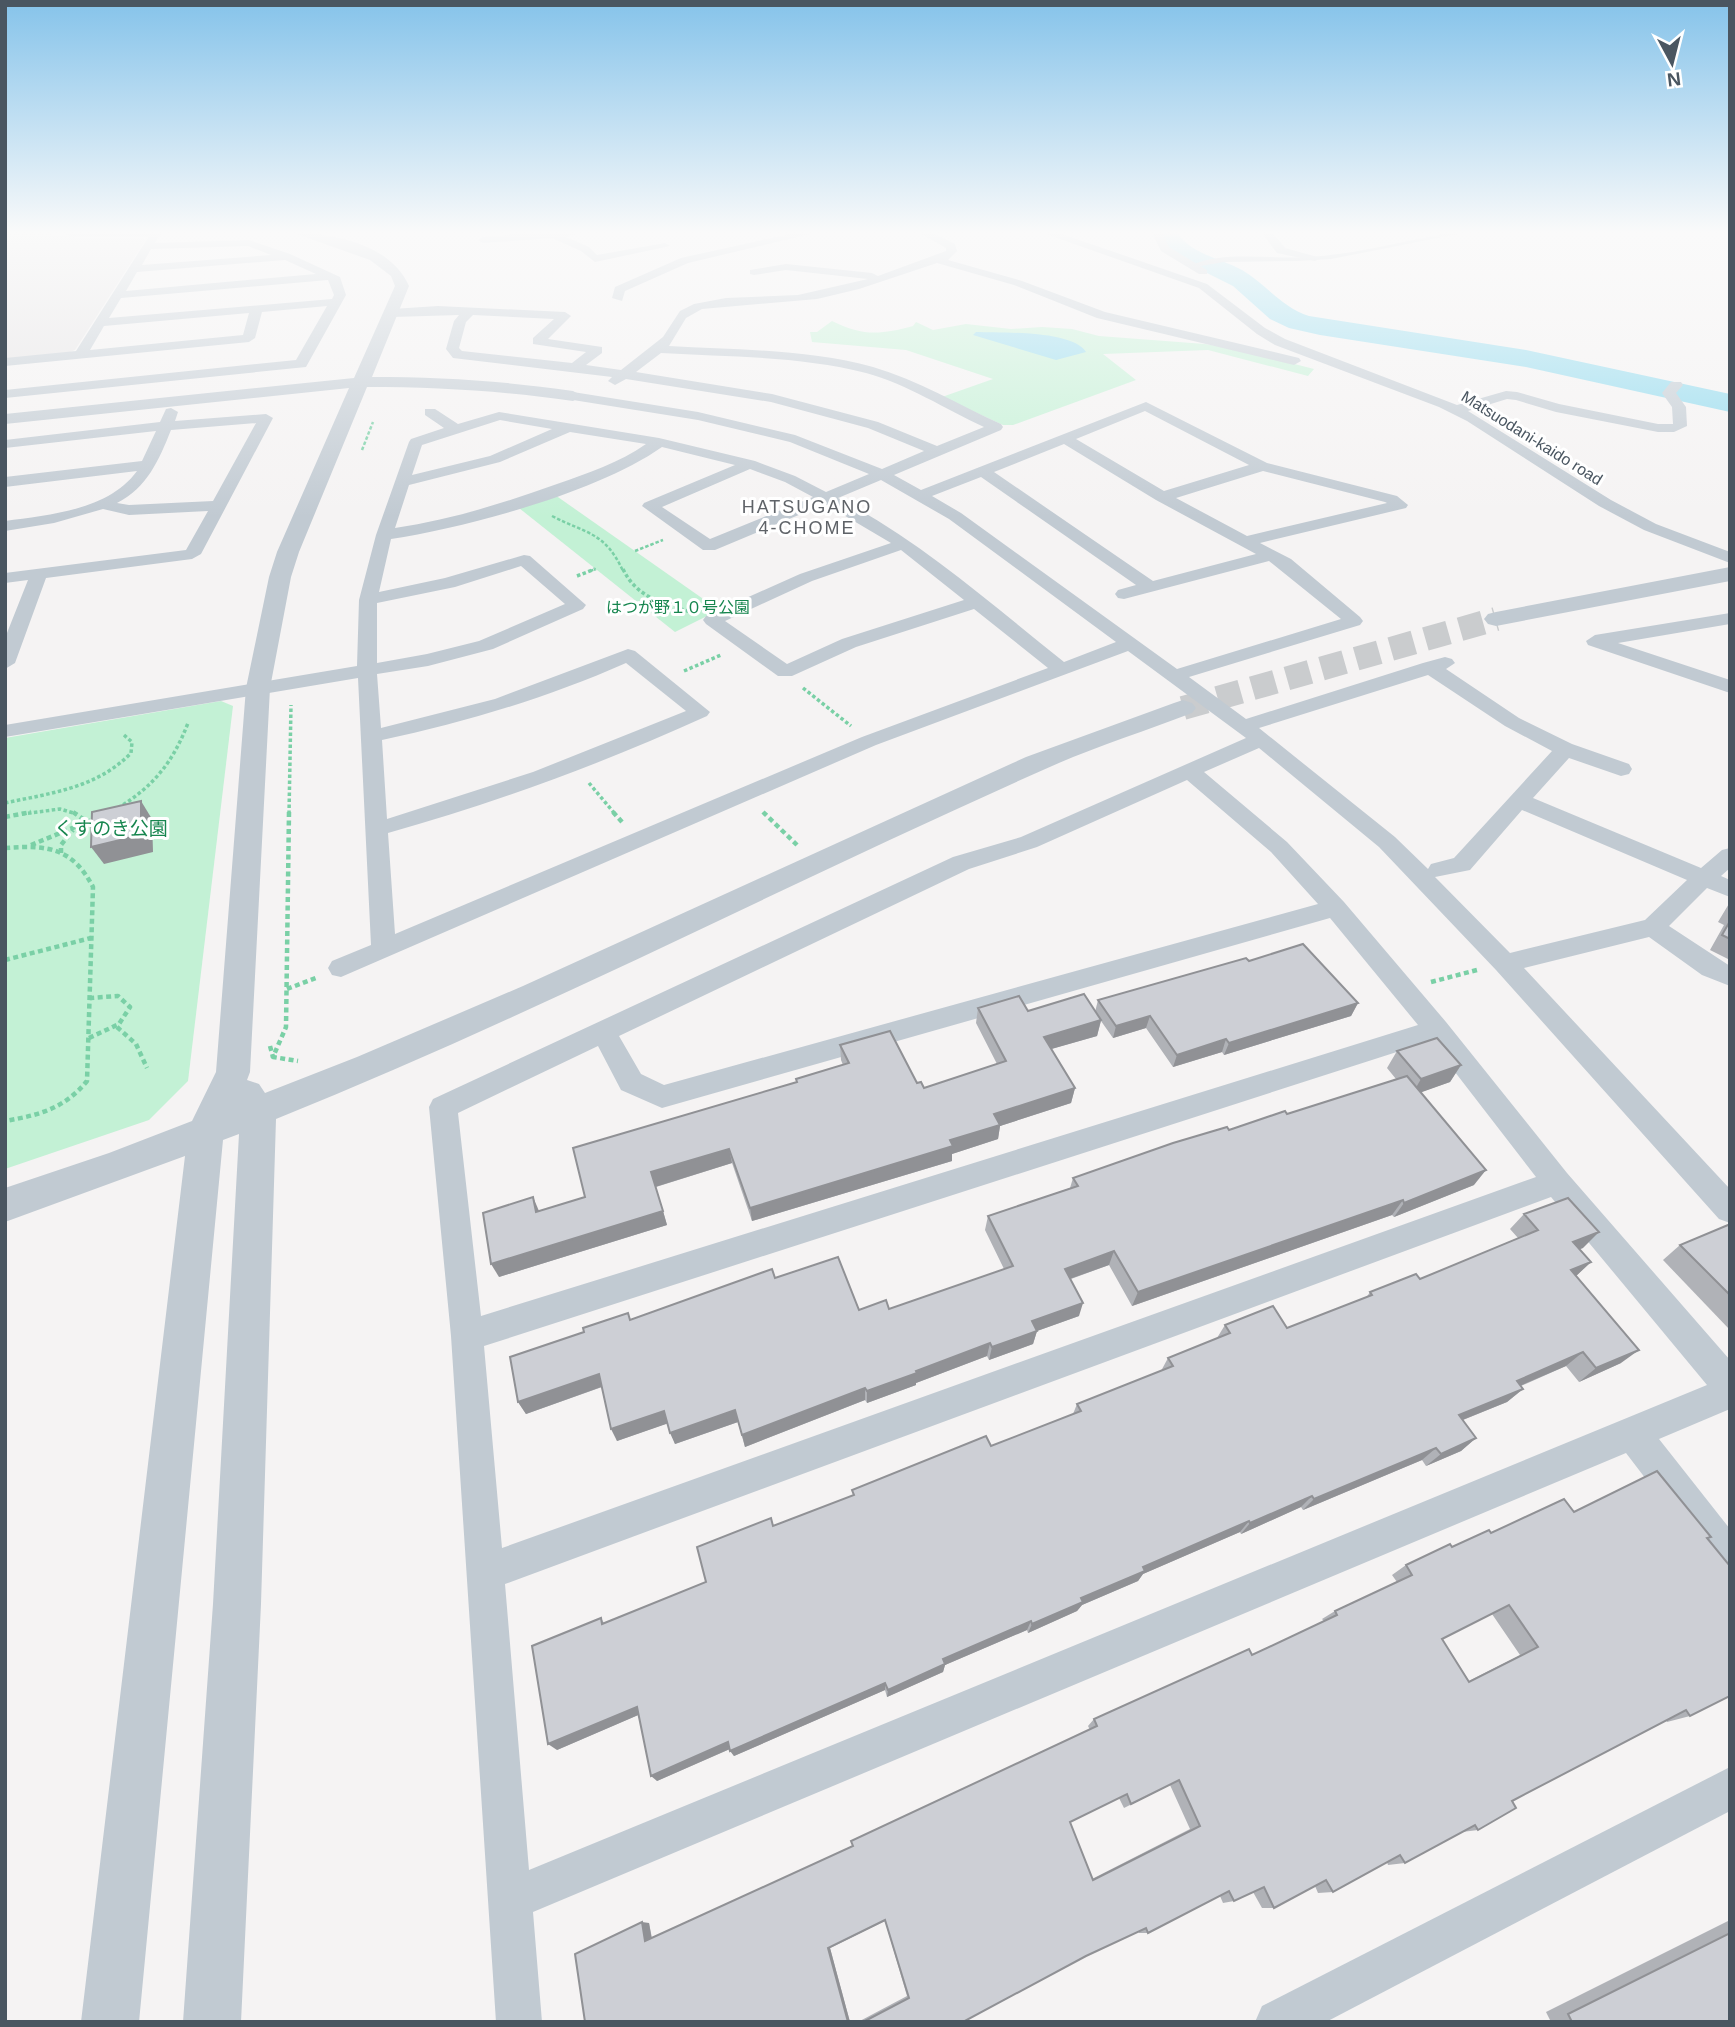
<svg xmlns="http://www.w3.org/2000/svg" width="1735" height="2027" viewBox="0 0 1735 2027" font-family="Arial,'Noto Sans JP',sans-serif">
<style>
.education{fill:#e6e4e5}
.green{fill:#c3f1d5}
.water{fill:#90daee}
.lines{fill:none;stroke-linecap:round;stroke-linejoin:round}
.river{fill:#90daee;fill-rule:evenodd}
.tertiary-tunnel{stroke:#caccce;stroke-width:24;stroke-dasharray:24 12;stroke-linecap:butt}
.path-far2{stroke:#7ad0a6;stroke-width:2.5;stroke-dasharray:3.5 2;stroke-linecap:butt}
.path-far1{stroke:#7ad0a6;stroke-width:3.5;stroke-dasharray:3.5 2.5;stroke-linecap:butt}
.path{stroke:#7ad0a6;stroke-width:4.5;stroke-dasharray:5 3.5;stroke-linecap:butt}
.service{fill:#c1cad2;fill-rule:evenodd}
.minor{fill:#c1cad2;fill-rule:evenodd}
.tertiary{fill:#c1cad2;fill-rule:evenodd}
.wall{fill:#b0b2b7;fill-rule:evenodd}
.shaded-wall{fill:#909195}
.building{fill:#cdcfd5;stroke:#909195;stroke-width:2;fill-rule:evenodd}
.labels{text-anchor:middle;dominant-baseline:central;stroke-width:6;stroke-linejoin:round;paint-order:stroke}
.far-street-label{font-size:16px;fill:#4a5661;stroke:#fff}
.far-park-label{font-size:16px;fill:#17864f;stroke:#fff}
.far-neighbourhood-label{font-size:18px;letter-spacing:2px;fill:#5f6368;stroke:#fff}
.park-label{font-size:19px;fill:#17864f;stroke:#fff}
</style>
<rect width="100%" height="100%" fill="#f5f3f3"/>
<polygon class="education" points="5,233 40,233 81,238 146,239 75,350 65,354 5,360"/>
<g class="green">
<path d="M 832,321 C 862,336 880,335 913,326 L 916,322 L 933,330 L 966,324 L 1011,329 L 1042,327 L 1072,329 L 1099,336 L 1205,344 L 1235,349 L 1314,369 L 1308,376 L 1208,350 L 1103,354 L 1136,380 L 1013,425 L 1003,425 L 942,397 L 993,379 L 906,350 L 812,342 L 810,332 L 817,332 Z"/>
<polygon points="555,495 719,610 675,632 519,508"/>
<polygon points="221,701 233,706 188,1081 149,1120 5,1169 5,738"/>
</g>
<path class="water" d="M 976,332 C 1001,333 1072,330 1086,352 L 1056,360 L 973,335 Z"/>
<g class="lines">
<path class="river" d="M 1153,233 L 1177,233 C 1193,255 1220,258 1242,270 C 1266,284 1281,307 1309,316 L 1526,350 L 1730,394 L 1730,412 L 1526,367 L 1320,335 L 1289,328 L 1270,319 L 1233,286 L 1173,256 Z"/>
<polyline class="tertiary-tunnel" points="1183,708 1496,619"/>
<g class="path-far2">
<polyline points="362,450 373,422"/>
<path d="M 552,516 C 587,534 605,532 623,571"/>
<polyline points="635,551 663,540"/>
<polyline points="590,571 596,569"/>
</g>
<g class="path-far1">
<path d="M 623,569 C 636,597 663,604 691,612"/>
<polyline points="577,576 595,569"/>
<polyline points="684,671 721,655"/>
<polyline points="803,688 851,726"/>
<polyline points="589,783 615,814"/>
<path d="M 5,803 C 51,793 97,788 131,753 L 132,742 L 124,735"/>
<path d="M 118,808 C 154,786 173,762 188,723"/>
<polyline points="22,814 60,809 77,814"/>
<polyline points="289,814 291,705"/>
</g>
<g class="path">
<polyline points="73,812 87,822"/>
<polyline points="289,812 286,1027 273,1057 298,1061"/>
<polyline points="613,812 622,822"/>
<polyline points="763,812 797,845"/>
<polyline points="5,817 31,812"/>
<polyline points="31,845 97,818"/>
<path d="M 5,848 C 47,845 72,847 93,887 L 87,1081 C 64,1109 39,1115 5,1121"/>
<polyline points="61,853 61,845 73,830"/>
<polyline points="5,960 91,938"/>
<polyline points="1431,982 1477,970"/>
<polyline points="287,989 316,978"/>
<polyline points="117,1027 136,1044 147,1068"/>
<polyline points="89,1038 119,1024 130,1007 118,996 90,998"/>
<polyline points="270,1046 273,1057"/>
</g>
<path class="service" d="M 1450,233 L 1463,233 L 1331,259 L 1297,261 L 1224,262 L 1195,267 L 1192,265 C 1224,250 1275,260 1310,257 C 1357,254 1403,241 1450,233 Z"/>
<g class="minor">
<path d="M 151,233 L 161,233 L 155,243 L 249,240 L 290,254 L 340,277 L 346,295 L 306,367 L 5,398 L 5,390 L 296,360 L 327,306 L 262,312 L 255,338 L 249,342 L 5,366 L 5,358 L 76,351 ZM 248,246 L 271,255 L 142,265 L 151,249 ZM 285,260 L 316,274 L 126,291 L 137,272 ZM 328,280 L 334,295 L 332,299 L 109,318 L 121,298 ZM 249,313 L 243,335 L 90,350 L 104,326 Z"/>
<polygon points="530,233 578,233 566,237 589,247 597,255 665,243 670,246 595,262 581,251 552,238 483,243 478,240 483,237"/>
<polygon points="794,233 814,233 688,263 625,291 622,301 612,298 615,287 681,258"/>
<path d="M 920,233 L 933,233 L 955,244 L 957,251 L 948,260 L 1022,281 L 1105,312 L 1299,358 L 1301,361 L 1294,365 L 1097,318 L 1014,285 L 937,263 L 859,289 L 817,299 L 702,309 L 686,318 L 669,346 C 736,350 808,349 873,367 C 918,380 959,405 1001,424 L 1003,427 L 1001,430 L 894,475 L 921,490 L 1146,402 L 1267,463 L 1397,496 L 1408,505 L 1406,508 L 1260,543 L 1291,559 L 1360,617 L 1363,621 L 1360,625 L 1189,677 L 1246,719 L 1423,663 L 1445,657 L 1452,659 L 1455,663 L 1446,669 L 1519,718 L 1572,744 L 1629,764 L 1632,769 L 1629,774 L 1621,776 L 1569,758 L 1533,798 L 1701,868 L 1722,850 L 1730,848 L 1730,868 L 1721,876 L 1730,880 L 1730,897 L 1707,888 L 1669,926 L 1730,966 L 1730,986 L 1702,975 L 1649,937 L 1524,968 L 1730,1189 L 1730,1223 L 1719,1219 L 1496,970 L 1379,847 L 1259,748 L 1204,772 L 1287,842 L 1344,902 L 1446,1022 L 1567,1173 L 1730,1360 L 1730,1409 L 1659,1439 L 1730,1529 L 1730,1577 L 1717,1572 L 1626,1453 L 533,1912 L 542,2022 L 496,2022 L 451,1336 L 429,1107 L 433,1099 L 953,857 L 1021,837 L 1246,738 L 1128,651 L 876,745 L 341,977 L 332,975 L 328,968 L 332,961 L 371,945 L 358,678 L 5,737 L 5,725 L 357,666 L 359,600 L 376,535 L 409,442 L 411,439 L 444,428 L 425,415 L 425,409 L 435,409 L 458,424 L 499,412 L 659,438 L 755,461 L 795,476 L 826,492 L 869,474 L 790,442 L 698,420 L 573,400 L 566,396 L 573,392 L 698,412 L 795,435 L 882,469 L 924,451 L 868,428 L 771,402 L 626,379 L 615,385 L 608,381 L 612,377 L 453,358 L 446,349 L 454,321 L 459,315 L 392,317 L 386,313 L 392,309 L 438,306 L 565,312 L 571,316 L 548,339 L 602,347 L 602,353 L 586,365 L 621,370 L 663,337 L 680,311 L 694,304 L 726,298 L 798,295 L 868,279 L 786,270 L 754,275 L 750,274 L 750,270 L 786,264 L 872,273 L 878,276 L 946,251 L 946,248 ZM 473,315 L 554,319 L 533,338 L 533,344 L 586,352 L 572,363 L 462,351 L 459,348 L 466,322 ZM 661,353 C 729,357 800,356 866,373 C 907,384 945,409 984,427 L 937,446 L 878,422 L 772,394 L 636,372 ZM 1145,411 L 1249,465 L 1164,491 L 1076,439 ZM 500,420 L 552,429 L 490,456 L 412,475 L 422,445 ZM 570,432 L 646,444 C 619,463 588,473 557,484 C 504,503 450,520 395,528 L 409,485 L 500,462 ZM 1064,444 L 1156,500 L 1256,554 L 1153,581 L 994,472 ZM 662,447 L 735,465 L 644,503 L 642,506 L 703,550 L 715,550 L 825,504 L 891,543 L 800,574 L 706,616 L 703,620 L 706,624 L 778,676 L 792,676 L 856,647 L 974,609 L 1048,668 L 862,737 L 395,934 L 388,833 C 498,802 604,763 707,716 L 710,712 L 635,651 L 628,649 L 495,699 L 381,728 L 377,674 L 428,666 L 493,649 L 583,609 L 586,605 L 530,556 L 524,555 L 445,578 L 379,592 L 391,539 C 469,527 598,492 662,447 ZM 750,469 L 785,482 L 813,497 L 710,539 L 662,507 ZM 1263,471 L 1385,502 L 1387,503 L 1247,536 L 1176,498 ZM 981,477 L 1136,585 L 1118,590 L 1115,594 L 1118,598 L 1124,599 L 1269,561 L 1341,619 L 1177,669 L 961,513 L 932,496 ZM 881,480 L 949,519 L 1116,642 L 1064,662 C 991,604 921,541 838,498 ZM 901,550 L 964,600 L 842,639 L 787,664 L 725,621 L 812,581 ZM 521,566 L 565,604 L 479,641 L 427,654 L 377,663 L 377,603 L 455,587 ZM 626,663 L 686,711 L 533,772 L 387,819 L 382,740 C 466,722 547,698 626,663 ZM 1428,675 L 1505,726 L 1552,751 L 1454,858 L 1431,864 L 1428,869 L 1395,837 L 1259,728 ZM 1187,780 L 1271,852 L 1318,904 L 664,1085 L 641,1074 L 619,1036 L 969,869 L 1037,847 ZM 1522,810 L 1687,880 L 1645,920 L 1510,953 L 1435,877 L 1470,870 ZM 1330,918 L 1418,1025 L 481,1316 L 458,1113 L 598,1046 L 621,1090 L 662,1108 ZM 1431,1041 L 1536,1177 L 502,1548 L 484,1346 ZM 1551,1197 L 1707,1385 L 529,1870 L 505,1584 Z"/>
<polygon points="1043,233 1059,233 1207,284 1265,328 1285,339 1457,405 1506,391 1517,392 1559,404 1658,424 1673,424 1672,407 1662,393 1671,382 1681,382 1683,385 1676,393 1686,407 1687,426 1674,432 1658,432 1556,412 1516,400 1507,399 1468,411 1611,500 1656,524 1730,552 1730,563 1644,530 1599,506 1467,421 1439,407 1275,345 1257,334 1199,288"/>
<polygon points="1152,233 1162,233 1169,247 1207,270 1207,274 1199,274 1161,251"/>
<polygon points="1262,233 1273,233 1285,248 1321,258 1315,261 1277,253"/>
<path d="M 171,408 L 178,412 L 175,421 L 266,414 L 273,418 L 201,554 L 192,559 L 46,578 L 15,663 L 5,669 L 5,638 L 28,580 L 5,583 L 5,573 L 186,550 L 208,511 L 129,515 L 103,509 L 54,523 L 5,531 L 5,521 C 49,515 109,510 137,471 L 5,487 L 5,477 L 142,461 L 156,431 L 5,448 L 5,440 L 160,422 L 166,409 ZM 256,423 L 213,501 L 129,505 L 117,503 C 147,488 159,460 171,430 Z"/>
<polygon points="1730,613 1730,624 1618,643 1730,680 1730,693 1588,645 1586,641 1595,635"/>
<polygon points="1730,1767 1730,1811 1326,2022 1255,2022 1262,2006"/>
</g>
<g class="tertiary">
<polygon points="64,233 164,233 157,237 71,237"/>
<path d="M 294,233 C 335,233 391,245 409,286 L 372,377 C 440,377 505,381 573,391 L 582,396 L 573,401 C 504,391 437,387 367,387 L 299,552 L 291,577 L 270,688 L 250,1072 L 247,1080 L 259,1084 L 265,1093 L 357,1057 L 523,986 L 1026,757 L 1174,703 L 1183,700 L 1192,703 L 1196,708 L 1192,713 C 1143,732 1091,748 1043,770 C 786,884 537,1014 276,1119 L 261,1604 L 241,2022 L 183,2022 L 213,1604 L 239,1134 L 223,1140 L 139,2022 L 81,2022 L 185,1156 L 5,1222 L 5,1188 L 109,1153 L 192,1121 L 216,1072 L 246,688 L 269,577 L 277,552 L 349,388 L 5,424 L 5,414 L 354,378 L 395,286 L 391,276 L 370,260 Z"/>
<polygon points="1730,567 1730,581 1496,626 1488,624 1484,619 1488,614 1496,612"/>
</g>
</g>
<g class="wall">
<polygon points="1730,902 1730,960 1710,950 1724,925 1718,922"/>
<polygon points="1249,961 1358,1003 1351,1016 1224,1055 1222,1052 1173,1067 1146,1028 1113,1038 1101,1021 1097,1036 1051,1049 1075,1088 1071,1103 1000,1126 998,1139 952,1154 952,1161 752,1221 732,1163 656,1187 667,1225 499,1277 539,1211 585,1197 796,1082 796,1079 843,1065 841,1060 840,1045 917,1083 924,1088 997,1064 976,1023 978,1008 1028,1011 1095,1012 1098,1000"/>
<polygon points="1397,1051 1461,1065 1450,1082 1421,1092 1474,1185 1394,1217 1392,1215 1132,1306 1109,1265 1071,1279 1079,1316 1037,1331 1033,1344 989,1360 987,1356 916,1383 916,1385 867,1403 865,1400 745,1447 738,1422 675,1444 668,1423 617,1441 602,1387 526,1414 518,1402 584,1332 628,1313 630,1320 775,1278 859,1310 889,1309 1004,1269 985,1230 988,1216 1070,1188 1073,1178 1229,1130 1287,1114 1396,1079 1387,1068"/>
<polygon points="1524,1214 1583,1248 1579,1249 1591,1262 1576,1276 1621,1363 1579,1382 1566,1366 1521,1386 1523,1389 1507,1402 1463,1420 1476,1438 1461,1451 1426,1466 1422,1460 1303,1510 1301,1507 1241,1534 1240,1532 1143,1574 1138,1581 1082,1605 1077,1611 1028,1633 1027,1630 945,1665 943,1672 887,1697 885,1690 734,1756 730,1749 657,1781 638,1715 557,1750 601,1618 604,1623 706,1582 853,1495 852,1490 991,1446 1073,1414 1077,1404 1161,1371 1168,1358 1217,1338 1225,1325 1287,1328 1366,1298 1370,1292 1420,1279 1518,1238 1510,1229"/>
<polygon points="1730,1227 1730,1330 1663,1260 1680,1245"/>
<path d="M 1574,1512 L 1707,1538 L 1730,1566 L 1730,1700 L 1728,1697 L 1690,1716 L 1667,1722 L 1666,1720 L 1512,1801 L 1478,1830 L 1462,1832 L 1405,1863 L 1388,1865 L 1387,1862 L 1333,1892 L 1318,1893 L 1315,1886 L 1274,1908 L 1262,1908 L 1253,1892 L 1234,1901 L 1223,1903 L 1220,1896 L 1148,1933 L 1139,1933 L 1138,1931 L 1086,1956 L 963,2022 L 858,2022 L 907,1996 L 885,1921 L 830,1948 L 850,2022 L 585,2022 L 649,1923 L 652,1938 L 853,1847 L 1090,1730 L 1088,1726 L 1094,1719 L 1252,1655 L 1324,1621 L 1322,1619 L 1335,1611 L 1397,1582 L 1392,1575 L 1406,1565 L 1491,1533 ZM 1492,1614 L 1520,1655 L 1469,1681 L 1442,1639 ZM 1170,1785 L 1190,1829 L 1092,1879 L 1070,1822 L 1119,1798 L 1124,1808 Z"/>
<polygon points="1730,1920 1730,2022 1551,2022 1546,2012"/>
</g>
<g class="shaded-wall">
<polygon points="141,801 152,819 153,852 104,864 91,847"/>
<polygon points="1358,1003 1351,1016 1224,1055 1229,1043"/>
<polygon points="1150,1016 1146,1028 1113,1038 1116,1026"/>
<polygon points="1101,1020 1097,1036 1041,1052 1044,1037"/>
<polygon points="1226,1039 1222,1052 1173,1067 1177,1055"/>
<polygon points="1461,1065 1450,1082 1411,1096 1421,1079"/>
<polygon points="1075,1088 1071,1103 1000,1126 998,1139 952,1154 952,1161 752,1221 750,1208 950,1140 994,1114"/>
<polygon points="729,1149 732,1163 655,1187 651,1172"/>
<polygon points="1486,1170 1474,1185 1394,1217 1404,1203"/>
<polygon points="533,1197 539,1211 536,1212"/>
<polygon points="1403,1200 1392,1215 1132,1306 1138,1292"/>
<polygon points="663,1211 667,1225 499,1277 491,1264"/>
<polygon points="1599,1232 1583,1248 1558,1257 1573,1242"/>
<polygon points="1114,1251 1109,1265 1061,1282 1065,1269"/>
<polygon points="1591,1262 1575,1277 1571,1270"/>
<polygon points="1083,1303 1079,1316 1037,1331 1033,1344 989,1360 992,1347 1032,1321"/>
<polygon points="990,1343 987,1356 916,1383 916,1385 867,1403 867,1391 916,1371"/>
<polygon points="1639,1350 1621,1363 1579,1382 1596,1368"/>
<polygon points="1583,1352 1566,1366 1501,1394 1517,1381"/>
<polygon points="599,1374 604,1386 526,1414 518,1402"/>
<polygon points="865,1388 865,1400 745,1447 742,1435"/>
<polygon points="1523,1389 1507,1402 1445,1427 1459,1415"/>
<polygon points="735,1410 738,1422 675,1444 670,1433"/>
<polygon points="664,1411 669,1423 617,1441 611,1429"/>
<polygon points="1476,1438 1461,1451 1426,1466 1441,1454"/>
<polygon points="1436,1448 1422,1460 1303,1510 1314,1499"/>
<polygon points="1312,1496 1301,1507 1241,1534 1250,1523"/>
<polygon points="1249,1521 1240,1532 1143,1574 1138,1581 1082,1605 1077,1611 1028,1633 1032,1624 1081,1598 1143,1567"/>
<polygon points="1031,1621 1027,1630 945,1665 943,1672 887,1697 888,1690 943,1659"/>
<polygon points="885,1683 885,1690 734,1756 730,1751"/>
<polygon points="637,1707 643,1713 557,1750 548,1744"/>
<polygon points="728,1742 732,1748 657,1781 651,1776"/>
<polygon points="642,1922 649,1923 652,1941 645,1941"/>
<polygon points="828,1948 830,1948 850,2022 848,2022"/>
</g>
<g class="building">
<polygon points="141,801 141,835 91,847 92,812"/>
<polygon points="1730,921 1730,939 1722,935"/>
<polygon points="1303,944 1358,1003 1229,1043 1226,1039 1177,1055 1150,1016 1116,1026 1098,1000 1246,958 1249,961"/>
<polygon points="1084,994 1101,1020 1044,1037 1075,1088 994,1114 1000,1125 950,1140 953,1146 750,1208 729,1149 651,1172 663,1211 491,1264 483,1213 533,1197 536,1212 585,1197 573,1148 797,1082 796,1079 849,1063 840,1045 890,1031 917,1083 921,1082 924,1088 1006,1061 978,1008 1019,996 1028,1011"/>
<polygon points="1437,1038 1461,1065 1421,1079 1397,1051"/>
<polygon points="1407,1076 1486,1170 1404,1203 1403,1200 1138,1292 1114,1251 1065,1269 1083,1303 1032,1321 1037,1331 992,1347 990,1343 916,1371 917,1373 867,1391 865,1388 742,1435 735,1410 670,1433 664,1411 611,1429 599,1374 518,1402 510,1357 584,1332 583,1328 628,1313 630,1320 772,1269 775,1278 838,1257 859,1310 886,1300 889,1309 1013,1266 988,1216 1078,1186 1073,1178 1173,1143 1227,1127 1229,1130 1285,1111 1287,1114"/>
<polygon points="1568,1198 1599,1232 1573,1242 1591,1262 1571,1270 1639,1350 1596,1368 1583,1352 1517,1381 1523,1389 1459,1415 1476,1438 1441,1454 1436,1448 1314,1499 1312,1496 1250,1523 1249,1521 1143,1567 1145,1571 1081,1598 1083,1602 1032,1624 1031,1621 943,1659 945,1664 888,1690 885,1683 730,1751 728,1742 651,1776 637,1707 548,1744 532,1646 601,1618 602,1624 706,1582 697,1547 771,1518 773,1526 854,1495 852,1490 986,1436 991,1446 1081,1411 1077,1404 1173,1366 1168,1358 1230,1333 1225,1325 1273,1306 1287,1328 1372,1295 1370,1292 1416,1274 1420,1279 1538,1230 1524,1214"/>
<polygon points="1728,1225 1730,1227 1730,1295 1680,1245"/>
<path d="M 1657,1471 L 1711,1537 L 1707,1538 L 1730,1566 L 1730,1696 L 1690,1716 L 1686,1710 L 1512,1801 L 1516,1808 L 1478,1830 L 1475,1825 L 1405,1863 L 1400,1855 L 1333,1892 L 1326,1880 L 1274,1908 L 1264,1887 L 1234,1901 L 1229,1891 L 1148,1933 L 1146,1928 L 1086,1956 L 963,2022 L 863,2022 L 909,1998 L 885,1920 L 828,1948 L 848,2022 L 585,2022 L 575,1954 L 642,1922 L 645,1941 L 853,1846 L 851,1841 L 1097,1726 L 1094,1719 L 1249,1649 L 1252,1655 L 1337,1615 L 1335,1611 L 1412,1575 L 1406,1565 L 1450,1544 L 1452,1547 L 1489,1530 L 1491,1533 L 1564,1499 L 1574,1512 ZM 1509,1605 L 1538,1647 L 1469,1682 L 1442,1639 ZM 1179,1780 L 1200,1826 L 1093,1880 L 1070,1822 L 1127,1794 L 1131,1804 Z"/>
<polygon points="1730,1933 1730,2022 1572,2022 1568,2014"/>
</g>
<linearGradient id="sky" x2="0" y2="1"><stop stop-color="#85c3ea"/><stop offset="0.45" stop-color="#fafafa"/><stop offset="1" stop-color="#fafafa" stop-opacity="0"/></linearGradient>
<rect width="1735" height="517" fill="url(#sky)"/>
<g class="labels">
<g class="far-street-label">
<text transform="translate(1532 438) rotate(32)">Matsuodani-kaido road</text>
</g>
<g class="far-park-label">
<text x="678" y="607">はつが野１０号公園</text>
</g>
<g class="far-neighbourhood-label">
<text x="807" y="507">HATSUGANO<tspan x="807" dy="21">4-CHOME</tspan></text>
</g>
<g class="park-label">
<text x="111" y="828">くすのき公園</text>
</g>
</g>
<rect width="1735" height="2027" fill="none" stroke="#4a5661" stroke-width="14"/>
<g transform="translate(1672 63) rotate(173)" stroke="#ffffff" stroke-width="5" paint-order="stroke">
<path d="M0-5L12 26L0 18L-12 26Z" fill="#4a5661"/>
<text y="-10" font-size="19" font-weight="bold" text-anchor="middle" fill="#4a5661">N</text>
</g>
</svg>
